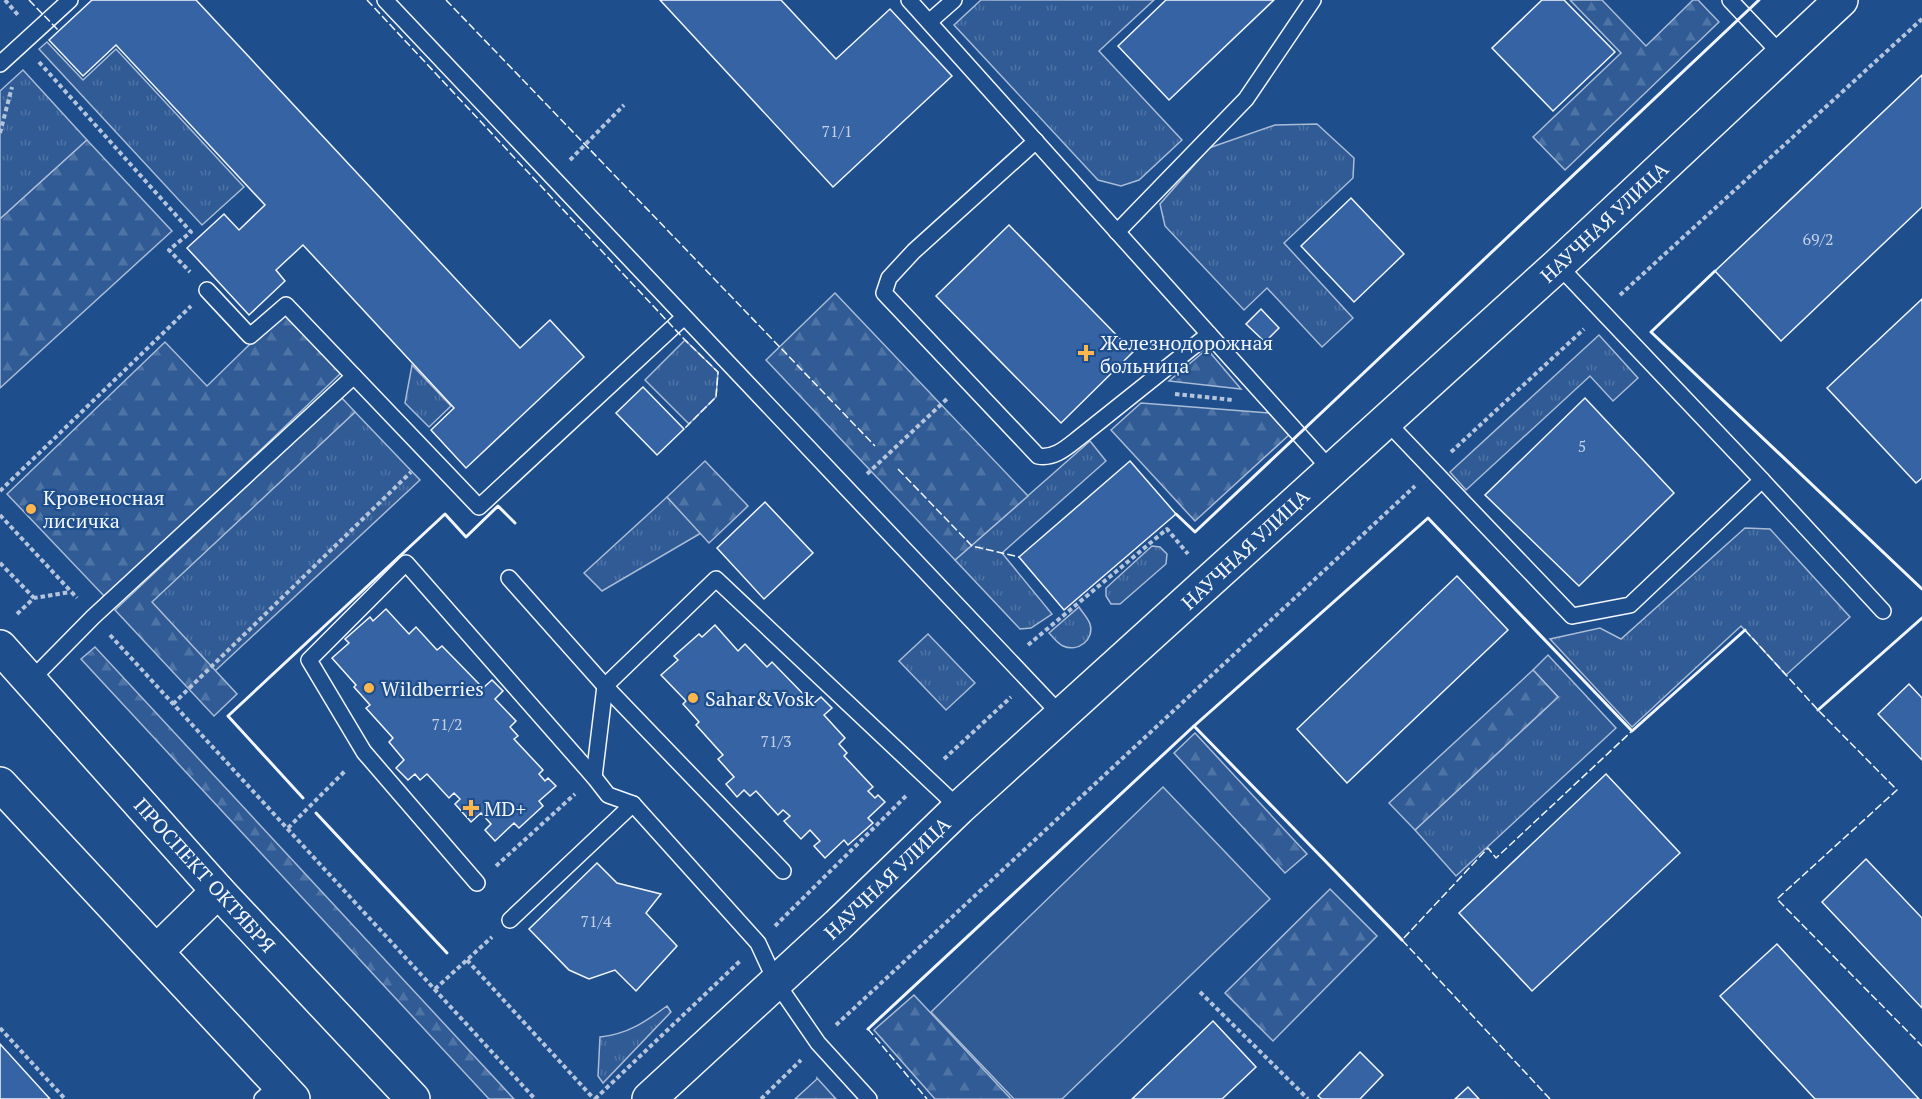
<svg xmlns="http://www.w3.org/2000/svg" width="1922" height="1099" viewBox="0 0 1922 1099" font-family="'PT Serif',serif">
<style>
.grass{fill:url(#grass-tufts);stroke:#a8bbd7;stroke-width:1.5}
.forest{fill:url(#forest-firs);stroke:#a8bbd7;stroke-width:1.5}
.built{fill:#305b95;stroke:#a8bbd7;stroke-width:1.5}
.building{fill:#3563a3;stroke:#f2f6ff;stroke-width:1.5}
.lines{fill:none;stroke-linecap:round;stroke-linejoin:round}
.lane-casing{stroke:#f2f6ff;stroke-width:18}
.secondary-casing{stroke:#f2f6ff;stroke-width:36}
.primary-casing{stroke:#f2f6ff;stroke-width:36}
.path{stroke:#b3c4dc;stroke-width:4;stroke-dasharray:4.5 3;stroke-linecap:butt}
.lane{stroke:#1f4e8c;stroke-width:15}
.secondary{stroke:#1f4e8c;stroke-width:33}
.primary{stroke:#1f4e8c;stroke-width:33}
.fence{stroke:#f2f6ff;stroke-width:1.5;stroke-dasharray:8 3;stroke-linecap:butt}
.wall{stroke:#f2f6ff;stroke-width:3}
.poi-dot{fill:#ffb74d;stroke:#1f4e8c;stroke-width:2}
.labels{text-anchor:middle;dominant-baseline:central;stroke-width:4.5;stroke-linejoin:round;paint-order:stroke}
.number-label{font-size:16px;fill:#c3d1e8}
.street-label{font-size:20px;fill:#f2f6ff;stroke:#1f4e8c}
.poi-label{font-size:20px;fill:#f2f6ff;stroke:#1f4e8c;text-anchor:start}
</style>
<defs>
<pattern id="grass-tufts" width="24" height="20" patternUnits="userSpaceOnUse" patternTransform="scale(1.5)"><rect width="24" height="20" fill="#305b95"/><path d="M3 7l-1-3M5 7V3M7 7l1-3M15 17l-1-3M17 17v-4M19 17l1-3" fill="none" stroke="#4e73a5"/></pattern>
<pattern id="forest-firs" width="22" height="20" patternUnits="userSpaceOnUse" patternTransform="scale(1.5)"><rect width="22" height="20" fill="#305b95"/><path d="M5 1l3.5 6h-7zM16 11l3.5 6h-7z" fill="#4e73a5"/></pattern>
</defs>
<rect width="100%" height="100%" fill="#1f4e8c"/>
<g class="grass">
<polygon points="981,0 1154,0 1099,51 1182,140 1139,180 1121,186 1098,180 954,25"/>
<polygon points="47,42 83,80 116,49 244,187 202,225 39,49"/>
<polygon points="23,70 87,140 0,219 0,91"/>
<polygon points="1317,124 1354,158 1353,178 1284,243 1353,318 1322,347 1267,288 1244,310 1165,226 1160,204 1209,148 1275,125"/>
<polygon points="1599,335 1638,378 1613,401 1590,376 1466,490 1450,472"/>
<polygon points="685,340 718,372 716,397 689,424 645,380"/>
<polygon points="412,365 451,406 429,427 405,403"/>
<polygon points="355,412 420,480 215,671 151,602"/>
<polygon points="1090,441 1106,461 1002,553 1052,614 1031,628 1020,629 955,560"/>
<polygon points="667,497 701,533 602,591 584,573"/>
<polygon points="1745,528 1770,529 1850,617 1786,675 1741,626 1632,727 1550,639 1600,628 1621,639"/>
<polygon points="1152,546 1160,547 1167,554 1166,564 1120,604 1111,604 1106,596 1106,588"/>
<path d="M 1079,607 C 1082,612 1088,618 1090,624 C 1095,639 1078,653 1063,646 C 1058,644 1053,637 1049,633 Z"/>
<polygon points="928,634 975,683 946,710 899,661"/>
<polygon points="1548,655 1616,728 1456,876 1415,830 1558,697 1533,670"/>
<path d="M 667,1006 L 671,1012 L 603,1083 L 598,1076 L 600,1037 C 628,1034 645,1022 667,1006 Z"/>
</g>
<g class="forest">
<polygon points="1570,0 1602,0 1646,46 1693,0 1698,0 1719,22 1565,170 1533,137 1621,53"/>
<polygon points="87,140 172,231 0,388 0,219"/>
<polygon points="835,293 1028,496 955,560 766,360"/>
<polygon points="284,311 342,372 106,598 7,494 165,342 207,386"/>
<polygon points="1207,349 1241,389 1169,381"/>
<polygon points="341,397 355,412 152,602 237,694 214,716 115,610"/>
<polygon points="1141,403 1269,413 1289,435 1195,521 1111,430"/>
<polygon points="705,461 748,506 709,543 667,497"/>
<polygon points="95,647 514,1099 489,1099 81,659"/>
<polygon points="1533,670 1558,697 1415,830 1389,803"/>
<polygon points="1195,733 1307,854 1285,873 1174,753"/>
<polygon points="1330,889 1377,936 1273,1041 1225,993"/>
<polygon points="914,995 1011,1099 935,1099 874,1030"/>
<polygon points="817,1078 836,1099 795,1099 817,1079"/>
</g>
<polygon class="built" points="1163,787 1270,899 1062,1099 1014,1099 931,1012"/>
<g class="building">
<polygon points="92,0 196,0 520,348 550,320 584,357 466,468 431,430 454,408 303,245 276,270 285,281 249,315 187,248 224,214 239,230 265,205 116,45 83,76 49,40"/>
<polygon points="660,0 781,0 836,59 890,9 952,76 833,187"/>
<polygon points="1166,0 1274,0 1169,100 1118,46"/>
<polygon points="1542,0 1564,0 1615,52 1553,111 1492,48"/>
<polygon points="1922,75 1922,207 1781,341 1715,271"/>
<polygon points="1351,198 1404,254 1354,302 1301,246"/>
<polygon points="1009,225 1133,352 1061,423 936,296"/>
<polygon points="1922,299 1922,478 1916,483 1827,388"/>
<polygon points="1261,309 1279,328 1265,342 1246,324"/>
<polygon points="643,387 684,429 657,455 616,413"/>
<polygon points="1585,398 1674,493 1579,586 1485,495"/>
<polygon points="1130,461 1176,514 1064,610 1019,557"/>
<polygon points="765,502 813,553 764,599 717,548"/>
<polygon points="1457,576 1508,630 1347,783 1297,729"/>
<polygon points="386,609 409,634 416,627 437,650 442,646 483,688 492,680 503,691 495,699 516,721 510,727 518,736 514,739 543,770 539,774 545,781 548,778 556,786 539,801 543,806 519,828 514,823 495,841 485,830 491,824 481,813 471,822 455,804 460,799 454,793 449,798 427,774 420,780 415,774 408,780 396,768 404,760 389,742 393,738 366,708 370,705 354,687 356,685 332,658 349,643 345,639 370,617 373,621"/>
<polygon points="715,625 738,651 745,644 767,667 772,662 813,704 821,697 832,708 824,715 845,738 839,744 847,753 844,756 873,787 868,791 875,798 878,795 885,802 868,818 873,823 848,845 844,840 825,858 814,846 820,841 810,830 801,839 784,821 790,816 783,810 778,815 756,791 750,796 744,790 737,797 726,784 734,777 718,759 723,755 696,725 699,722 683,704 686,701 661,675 678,660 674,656 699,634 702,637"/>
<polygon points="1909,684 1922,698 1922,760 1878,714"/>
<polygon points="1606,774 1680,853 1532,991 1459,913"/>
<polygon points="1866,859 1922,918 1922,1008 1822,902"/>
<polygon points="597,863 617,883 661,894 646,913 677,946 636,991 615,970 589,979 569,970 529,929"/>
<polygon points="1777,944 1919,1099 1815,1099 1720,996"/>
<polygon points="1213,1021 1256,1067 1222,1099 1132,1099"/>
<polygon points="0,1044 50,1099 0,1099"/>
<polygon points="1360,1052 1383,1075 1360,1099 1322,1099 1318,1096"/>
<polygon points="1468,1087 1479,1099 1455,1099"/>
</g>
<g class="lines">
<defs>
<g id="lane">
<polyline points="385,0 1061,715"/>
<polyline points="909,0 1331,470"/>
<polyline points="1730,0 1782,55"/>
<polyline points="929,22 954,0"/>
<polyline points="0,64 70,0"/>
<path d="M 1036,141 L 914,251 L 889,278 L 884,293 L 1038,456 C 1055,459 1067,447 1080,437 L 1209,334"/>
<polyline points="1117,232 1246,99 1313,0"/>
<polyline points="207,290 250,336 286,305 479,507 684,317"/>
<polyline points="1385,420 1572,616 1630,605 1762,480 1558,265"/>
<polyline points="1762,480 1883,611"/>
<polyline points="509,578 605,686 783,871"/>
<polyline points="29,682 93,617 354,376"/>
<polyline points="594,777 605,686 716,579 959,808"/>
<polyline points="477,883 364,752 309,660 406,563 594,777 608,795 633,804 758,943 776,982 818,1043 869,1099"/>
<polyline points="510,920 633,804"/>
<polyline points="262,1099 279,1084"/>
</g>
<polyline id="secondary" points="649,1099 838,925 959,808 1558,265 1841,0"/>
<g id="primary">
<polyline points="0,647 218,891 413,1099"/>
<polyline points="0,784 293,1099"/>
<polyline points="157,951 218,891"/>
</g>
</defs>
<use href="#lane" class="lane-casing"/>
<use href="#secondary" class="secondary-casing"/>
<use href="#primary" class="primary-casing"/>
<g class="path">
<polyline points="5,0 18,15"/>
<polyline points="39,62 191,232 169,250 190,272"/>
<polyline points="0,133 12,87"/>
<polyline points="570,160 624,105"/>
<polyline points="1620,295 1922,19"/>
<polyline points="1175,394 1233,400"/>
<polyline points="1451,452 1584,329"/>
<polyline points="867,474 949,397"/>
<polyline points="0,491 191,306"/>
<polyline points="0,515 77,598"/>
<polyline points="0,563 34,598"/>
<polyline points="17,614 34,598 70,592"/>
<polyline points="110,635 535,1099"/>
<polyline points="1028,645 1167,529 1188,554"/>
<polyline points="173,704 411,472"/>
<polyline points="944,759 1011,697"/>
<polyline points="288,828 346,770"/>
<polyline points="496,866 575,794"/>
<polyline points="775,926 908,794"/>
<polyline points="467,960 594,1099"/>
<polyline points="435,989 492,937"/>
<polyline points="1200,992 1308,1099"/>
<polyline points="836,1025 1415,486"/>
<polyline points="0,1028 65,1099"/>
<polyline points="595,1099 740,961"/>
<polyline points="761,1099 801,1060"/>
</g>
<use href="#lane" class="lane"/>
<use href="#secondary" class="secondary"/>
<use href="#primary" class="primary"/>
<g class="fence">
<polyline points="29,0 59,31"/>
<polyline points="367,0 685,340 718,372 716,397 684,429"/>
<polyline points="446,0 875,446"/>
<polyline points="898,469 972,546 1019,557"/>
<polyline points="1745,630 1818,710 1897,790 1777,899 1922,1046"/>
<polyline points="868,1029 927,1099"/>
<polyline points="1550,1099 1402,940 1488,848 1496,858 1632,731"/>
</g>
<g class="wall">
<polyline points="1715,271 1651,332 1922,589"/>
<polyline points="1176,514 1195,532 1759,0"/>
<polyline points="1818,710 1922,618"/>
<polyline points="1194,726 1402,940"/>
<polyline points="303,798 228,716 445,514 466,537 498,506 515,523"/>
<polyline points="316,813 447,953"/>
<polyline points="868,1029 1194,726 1428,518 1632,731 1745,630"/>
</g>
</g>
<g class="poi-dot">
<path d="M1083 344h6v6h6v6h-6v6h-6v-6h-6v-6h6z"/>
<circle cx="31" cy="509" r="6"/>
<circle cx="369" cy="688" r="6"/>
<circle cx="693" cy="698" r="6"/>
<path d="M468 799h6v6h6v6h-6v6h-6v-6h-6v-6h6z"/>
</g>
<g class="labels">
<g class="number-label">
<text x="837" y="131">71/1</text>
<text x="1818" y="239">69/2</text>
<text x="1582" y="446">5</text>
<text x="447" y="724">71/2</text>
<text x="776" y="741">71/3</text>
<text x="596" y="921">71/4</text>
</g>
<g class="street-label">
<text transform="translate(1604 222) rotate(-43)">НАУЧНАЯ УЛИЦА</text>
<text transform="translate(1245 549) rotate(-43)">НАУЧНАЯ УЛИЦА</text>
<text transform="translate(205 875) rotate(48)">ПРОСПЕКТ ОКТЯБРЯ</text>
<text transform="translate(887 878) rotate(-44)">НАУЧНАЯ УЛИЦА</text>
</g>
<g class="poi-label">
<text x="1100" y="342">Железнодорожная<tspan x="1100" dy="23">больница</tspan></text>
<text x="43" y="497">Кровеносная<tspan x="43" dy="23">лисичка</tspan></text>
<text x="381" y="688">Wildberries</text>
<text x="705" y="698">Sahar&amp;Vosk</text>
<text x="484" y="808">MD+</text>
</g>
</g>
</svg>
